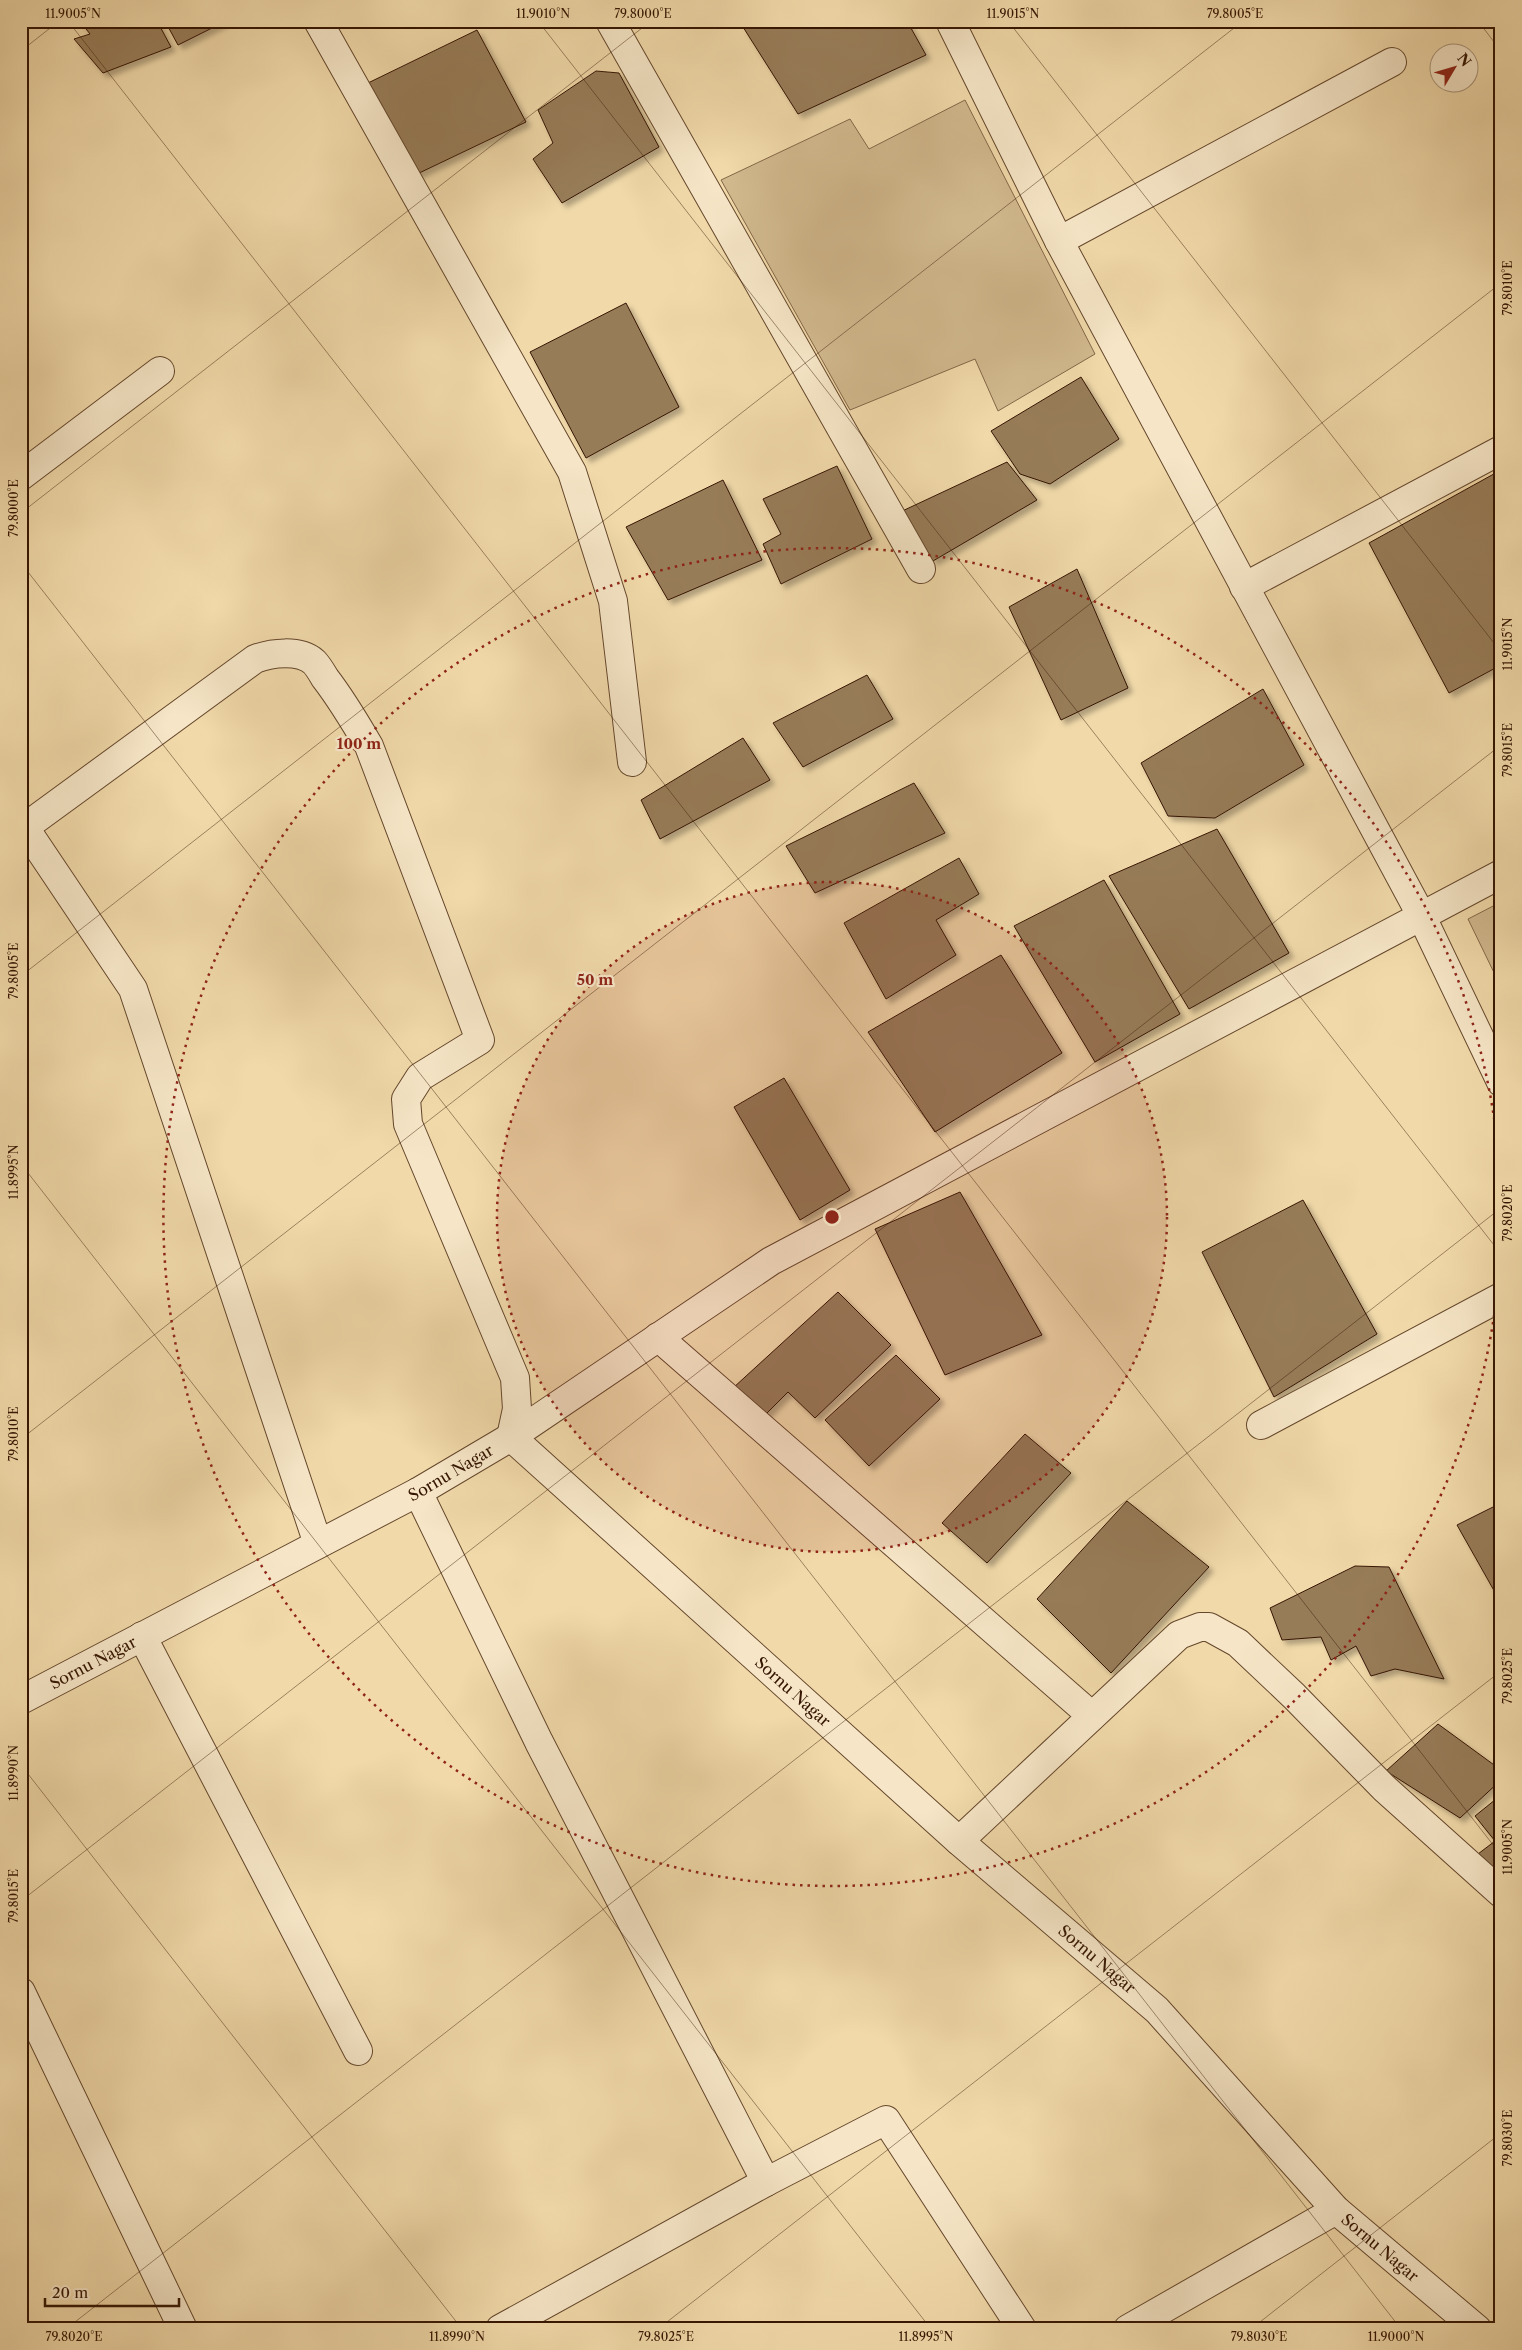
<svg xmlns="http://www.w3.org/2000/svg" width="1522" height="2350" viewBox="0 0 1522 2350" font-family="'Libre Caslon Text',serif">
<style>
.green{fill:#d1b88d;stroke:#846748}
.building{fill:#977b59;stroke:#361603;filter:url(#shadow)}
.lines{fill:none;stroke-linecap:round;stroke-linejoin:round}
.minor-casing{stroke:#65472c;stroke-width:30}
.minor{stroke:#f6e6c7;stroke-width:28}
.ticks{fill:none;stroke:#361603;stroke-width:1;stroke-opacity:0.45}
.ring{fill:none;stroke:#8f2418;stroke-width:2.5;stroke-dasharray:2.5 5}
.labels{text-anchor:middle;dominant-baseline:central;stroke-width:4.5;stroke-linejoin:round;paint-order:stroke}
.street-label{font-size:16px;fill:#361603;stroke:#f6e6c7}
.centre{fill:#8f2418;stroke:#f6e6c7;stroke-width:2.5}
.ring-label{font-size:15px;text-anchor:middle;font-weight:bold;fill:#8f2418;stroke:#f6e6c7;stroke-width:4.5;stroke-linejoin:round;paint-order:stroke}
.neatline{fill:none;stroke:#361603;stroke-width:2}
.ticks-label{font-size:12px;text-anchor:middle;fill:#361603}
</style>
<defs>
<filter id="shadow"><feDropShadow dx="4.5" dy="4.5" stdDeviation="2.5" flood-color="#0004"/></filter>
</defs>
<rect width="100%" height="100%" fill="#f1d9a9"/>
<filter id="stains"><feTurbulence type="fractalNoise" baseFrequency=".004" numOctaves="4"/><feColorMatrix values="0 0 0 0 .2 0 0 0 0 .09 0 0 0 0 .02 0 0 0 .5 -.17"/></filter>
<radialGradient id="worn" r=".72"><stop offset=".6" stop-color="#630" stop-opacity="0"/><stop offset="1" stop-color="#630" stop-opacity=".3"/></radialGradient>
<g class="green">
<polygon points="965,100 1095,354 998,411 975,359 850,410 721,180 850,119 869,149"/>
<polygon points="1501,902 1501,987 1468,919"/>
</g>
<g class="building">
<polygon points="80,21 157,21 171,47 103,73 74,39 90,34"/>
<polygon points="165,21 226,21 178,45"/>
<polygon points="755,21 907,21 926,55 798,114 743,27"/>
<polygon points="477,30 526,122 415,175 368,83"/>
<polygon points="596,71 619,73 659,147 562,203 533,159 553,143 538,110"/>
<polygon points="626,303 679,407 586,458 530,352"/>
<polygon points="1081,377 1119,439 1050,484 1020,474 991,431"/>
<polygon points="1007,462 1037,500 933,561 898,513"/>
<polygon points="837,466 872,539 781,584 763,544 781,534 763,499"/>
<polygon points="1501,470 1501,665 1449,693 1369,543"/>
<polygon points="723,480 762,560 668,600 626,527"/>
<polygon points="1077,569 1128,688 1061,720 1009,607"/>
<polygon points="867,675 893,719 803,767 773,723"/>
<polygon points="1263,689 1304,765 1215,818 1168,816 1141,763"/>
<polygon points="743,738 770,780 660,839 641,800"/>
<polygon points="914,783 945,833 815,893 786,846"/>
<polygon points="1217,829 1289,953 1189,1009 1109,876"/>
<polygon points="959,858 979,894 936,920 956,955 886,999 844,923"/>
<polygon points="1104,880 1180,1014 1095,1062 1014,926"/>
<polygon points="1001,955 1062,1053 935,1132 868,1032"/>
<polygon points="784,1078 850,1190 800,1220 734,1107"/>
<polygon points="960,1192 1042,1335 945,1375 875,1229"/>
<polygon points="1303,1200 1377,1334 1274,1397 1202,1252"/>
<polygon points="838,1292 891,1345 815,1418 788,1392 764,1416 733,1388"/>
<polygon points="896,1355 940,1399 869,1466 825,1420"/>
<polygon points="1025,1434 1071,1473 987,1563 942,1523"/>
<polygon points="1127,1501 1209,1567 1111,1673 1037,1599"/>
<polygon points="1501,1503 1501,1603 1457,1525"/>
<polygon points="1355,1566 1389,1567 1444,1679 1395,1669 1371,1676 1356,1646 1331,1660 1321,1637 1282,1640 1270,1608"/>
<polygon points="1438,1724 1501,1770 1501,1780 1460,1818 1386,1771"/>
<polygon points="1501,1795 1501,1877 1478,1854 1495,1841 1475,1816"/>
</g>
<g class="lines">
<defs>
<g id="minor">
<polyline points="318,21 572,472 613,601 632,762"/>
<polyline points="610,21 921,569"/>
<polyline points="950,21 1059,241 1421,915 1501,1082"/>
<polyline points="1059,241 1392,62"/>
<polyline points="21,476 160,371"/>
<polyline points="1244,587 1501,450"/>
<polyline points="21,822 133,989 318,1544"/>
<path d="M 21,830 L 255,659 C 271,653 299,649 314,662 C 318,666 322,673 325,678 C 342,700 355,722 369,746 L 480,1040 L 420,1077 L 406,1099 L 408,1124 L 515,1378 L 517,1409 L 511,1437"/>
<polyline points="658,1337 1092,1716"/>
<polyline points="1261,1425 1501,1297"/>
<polyline points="511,1437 771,1261 1501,874"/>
<polyline points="418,1492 539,1742 766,2182"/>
<polyline points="142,1636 358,2051"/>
<path id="s1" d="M 21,1700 L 418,1492 L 511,1437 L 959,1841 L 1157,2010 L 1336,2210 L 1477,2329"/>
<polyline points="959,1841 1179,1635 1200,1627 1209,1627 1238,1643 1294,1696 1384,1788 1501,1893"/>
<polyline points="21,1992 183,2329"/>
<polyline points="500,2329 766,2182 886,2120 1022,2329"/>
<polyline points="1128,2329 1336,2210"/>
</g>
</defs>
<use href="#minor" class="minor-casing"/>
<use href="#minor" class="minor"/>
</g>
<path class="ticks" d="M 68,21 L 1501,1855M 538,21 L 1501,1254M 1008,21 L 1501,652M 1478,21 L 1501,51M 21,51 L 59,21M 21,513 L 651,21M 21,563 L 1401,2329M 21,976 L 1243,21M 21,1164 L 931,2329M 21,1439 L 1501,283M 21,1765 L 462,2329M 21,1901 L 1501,745M 66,2329 L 1501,1208M 658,2329 L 1501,1671M 1251,2329 L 1501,2133"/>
<circle cx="832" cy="1217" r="335" fill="#8f2418" fill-opacity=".12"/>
<g class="ring">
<circle cx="832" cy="1217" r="335"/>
<path d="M1501 1240A669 669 0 1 1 1501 1194"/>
</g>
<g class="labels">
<g class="street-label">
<text stroke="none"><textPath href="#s1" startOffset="486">Sornu Nagar</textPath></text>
<text stroke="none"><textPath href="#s1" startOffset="81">Sornu Nagar</textPath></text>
<text stroke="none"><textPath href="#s1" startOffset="936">Sornu Nagar</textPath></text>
<text stroke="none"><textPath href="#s1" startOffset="1341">Sornu Nagar</textPath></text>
<text stroke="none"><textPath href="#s1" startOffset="1746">Sornu Nagar</textPath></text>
</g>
</g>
<circle cx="832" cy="1217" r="8" class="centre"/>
<g class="ring-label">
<text x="359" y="749">100 m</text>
<text x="595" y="985">50 m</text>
</g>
<rect width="1522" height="2350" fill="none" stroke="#f1d9a9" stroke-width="55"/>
<g transform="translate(1454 68) rotate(52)"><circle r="24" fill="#f6e6c7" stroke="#a99379"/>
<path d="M0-4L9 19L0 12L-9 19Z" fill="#8f2418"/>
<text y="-8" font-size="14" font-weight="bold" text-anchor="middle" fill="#361603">N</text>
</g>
<path d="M45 2298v8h134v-8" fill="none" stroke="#361603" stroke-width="2.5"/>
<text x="52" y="2298" font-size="15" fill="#361603" stroke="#f6e6c7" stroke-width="4" paint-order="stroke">20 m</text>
<rect x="28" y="28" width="1466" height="2294" class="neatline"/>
<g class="ticks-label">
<text x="73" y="18">11.9005°N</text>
<text x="543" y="18">11.9010°N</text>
<text x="643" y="18">79.8000°E</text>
<text x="1013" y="18">11.9015°N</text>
<text x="1235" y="18">79.8005°E</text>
<text transform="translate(1508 288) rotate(-90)" y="4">79.8010°E</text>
<text transform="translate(14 508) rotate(-90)" y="4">79.8000°E</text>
<text transform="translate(1508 644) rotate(-90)" y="4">11.9015°N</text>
<text transform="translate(1508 750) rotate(-90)" y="4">79.8015°E</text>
<text transform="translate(14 971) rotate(-90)" y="4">79.8005°E</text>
<text transform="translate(14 1172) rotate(-90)" y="4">11.8995°N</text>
<text transform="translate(1508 1213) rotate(-90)" y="4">79.8020°E</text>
<text transform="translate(14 1434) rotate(-90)" y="4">79.8010°E</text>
<text transform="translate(1508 1676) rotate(-90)" y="4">79.8025°E</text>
<text transform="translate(14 1773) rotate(-90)" y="4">11.8990°N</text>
<text transform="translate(1508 1847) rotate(-90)" y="4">11.9005°N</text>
<text transform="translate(14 1896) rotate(-90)" y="4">79.8015°E</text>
<text transform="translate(1508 2138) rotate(-90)" y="4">79.8030°E</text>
<text x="74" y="2341">79.8020°E</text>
<text x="457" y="2341">11.8990°N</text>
<text x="666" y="2341">79.8025°E</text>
<text x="926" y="2341">11.8995°N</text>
<text x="1259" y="2341">79.8030°E</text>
<text x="1396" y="2341">11.9000°N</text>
</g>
<rect width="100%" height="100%" filter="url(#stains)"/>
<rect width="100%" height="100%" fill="url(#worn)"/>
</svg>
